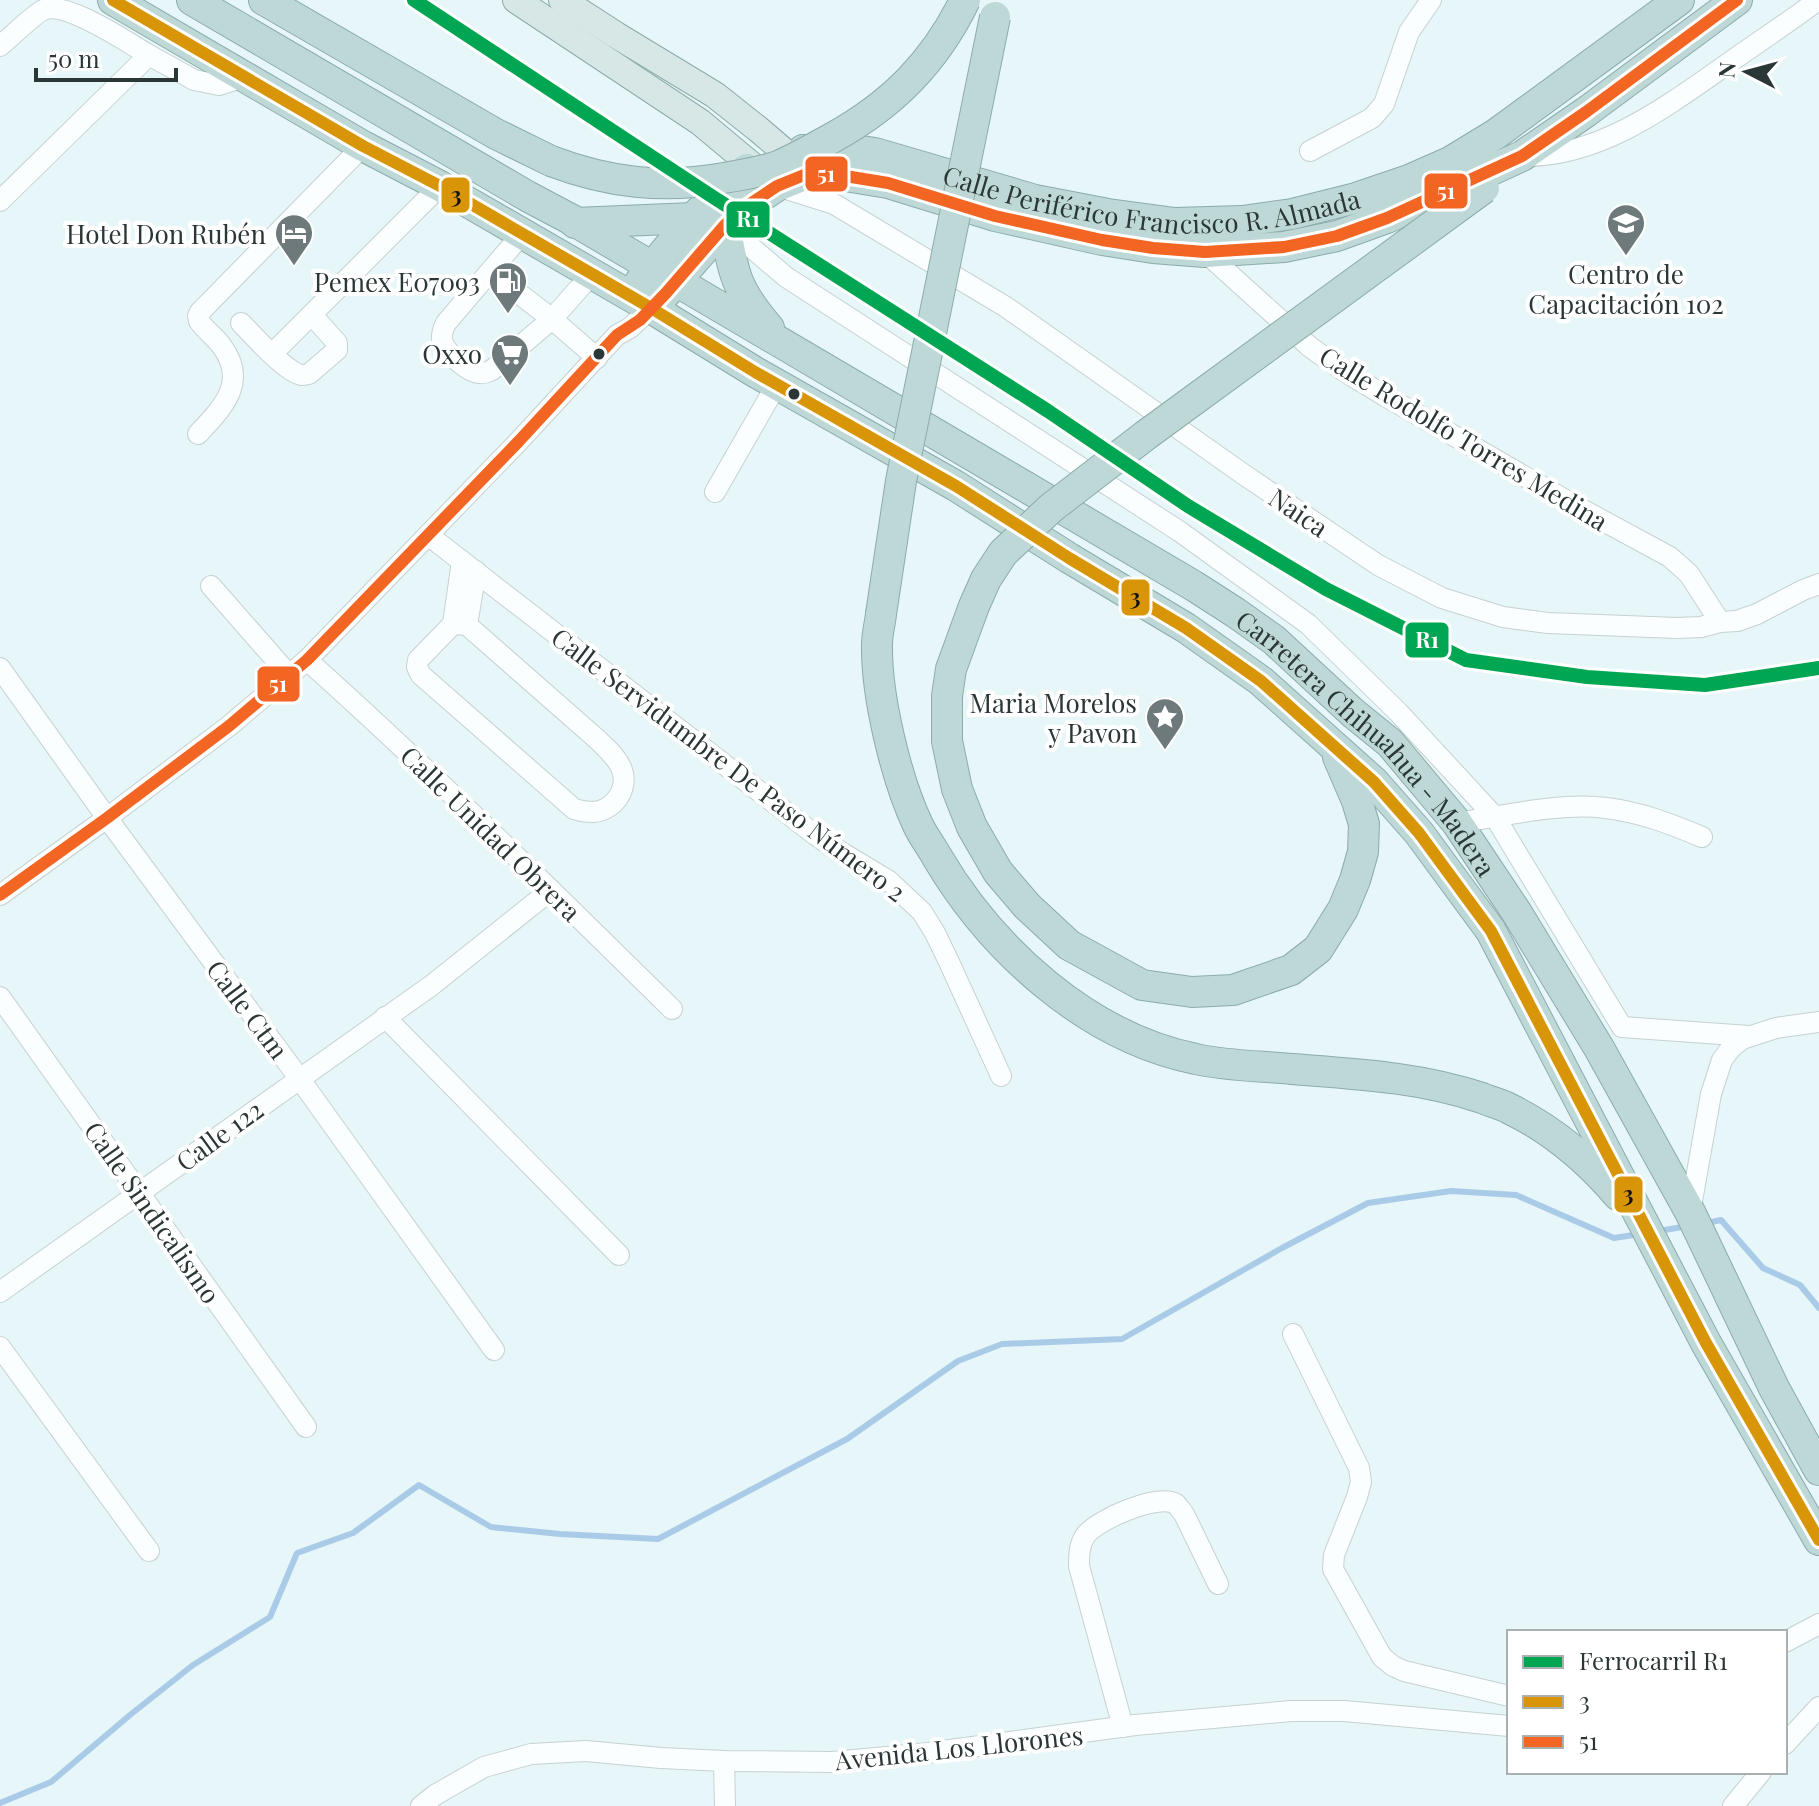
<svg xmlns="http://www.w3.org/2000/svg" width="1819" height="1806" viewBox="0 0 1819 1806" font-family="'Playfair Display',serif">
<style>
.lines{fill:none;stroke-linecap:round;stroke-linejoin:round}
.stream{stroke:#aacbe8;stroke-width:6}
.minor-casing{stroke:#c6d1d2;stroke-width:22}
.major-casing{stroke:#8bacaa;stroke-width:28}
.highway-casing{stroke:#8bacaa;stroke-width:32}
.minor{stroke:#fbfefe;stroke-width:20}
.major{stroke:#d7e7e6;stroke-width:26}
.highway{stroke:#bdd8d6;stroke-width:30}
.highway-bridge-casing{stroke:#8bacaa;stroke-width:32;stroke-linecap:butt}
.highway-bridge{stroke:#bdd8d6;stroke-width:30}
.bus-1-casing{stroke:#fff;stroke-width:18}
.bus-2-casing{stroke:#fff;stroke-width:18}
.bus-1{stroke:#d89508;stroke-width:12}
.bus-2{stroke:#f26522;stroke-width:12}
.rail-1-casing{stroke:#fff;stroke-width:20}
.rail-1{stroke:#00a651;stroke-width:14}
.bus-dot{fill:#2b3637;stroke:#fff;stroke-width:3}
.labels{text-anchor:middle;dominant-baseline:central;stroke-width:8;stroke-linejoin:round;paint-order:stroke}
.street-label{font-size:26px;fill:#2b3637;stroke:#fff}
.poi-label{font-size:26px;fill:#2b3637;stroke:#fff;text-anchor:end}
.line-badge{stroke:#fff;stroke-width:3}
.badge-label{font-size:22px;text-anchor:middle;font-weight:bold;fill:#fff}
.pale-badge-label{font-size:22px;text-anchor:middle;font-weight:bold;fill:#111}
</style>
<rect width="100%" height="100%" fill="#e7f6f8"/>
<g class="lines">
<g class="stream">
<polyline points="1707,1223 1721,1220 1763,1268 1800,1285 1819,1308"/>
<polyline points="1659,1231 1688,1226"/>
<polyline points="0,1803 51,1782 130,1715 193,1665 270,1617 297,1553 353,1533 419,1485 491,1527 560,1534 658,1539 847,1439 958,1361 1002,1344 1122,1339 1282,1248 1368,1203 1451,1191 1516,1195 1614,1238 1640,1234"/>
</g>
<defs>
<g id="minor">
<path d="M 0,46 C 10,38 33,15 43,10 C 66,0 128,43 149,55"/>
<polyline points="1310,151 1372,118 1384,104 1409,32 1431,0"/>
<path d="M 1526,156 C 1604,156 1671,103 1733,60 C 1761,40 1791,21 1818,0"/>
<polyline points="777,186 834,204 1006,307 1243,474 1378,565 1442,598 1503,617 1548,623 1677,628 1701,627 1720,622 1737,621 1757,614 1803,590 1819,584"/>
<polyline points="0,201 149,55 194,80 219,85 244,77"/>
<polyline points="725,225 786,277 1179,531 1308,624 1399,713 1495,817 1622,1027 1749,1036"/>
<path d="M 522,234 L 446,323 C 443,329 440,336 443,343 C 448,354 467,372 479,373 C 485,374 487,372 492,370 L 552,319 L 597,358"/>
<polyline points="1205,252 1310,347 1341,369 1385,396 1574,505 1670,557 1689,574 1720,622"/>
<polyline points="491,272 552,319 591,275"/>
<path d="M 241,323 C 255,337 278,364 296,373 C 302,376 303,375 309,374 L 337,350 L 337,343 L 312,315"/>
<polyline points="272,354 440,186"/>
<path d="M 198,434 C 223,407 249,382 221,345 C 214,336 205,330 199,321 L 198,316 L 200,312 L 363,146"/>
<polyline points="715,492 777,384"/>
<polyline points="428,535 809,830 831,846 889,881 922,912 935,933 949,962 1001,1076"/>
<polyline points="211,586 289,675"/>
<path d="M 453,624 L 467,625 L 598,740 C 607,749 618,758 622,770 C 629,790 613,811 593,812 C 586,812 580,811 574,809 L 421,675 L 417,667 L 418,660 L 453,624 L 462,561"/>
<polyline points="467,625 476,571"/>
<path d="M 307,660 C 432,772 552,891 672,1009"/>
<polyline points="0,668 107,818 299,1078 494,1350"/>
<path d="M 1457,823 C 1502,816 1563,802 1606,808 C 1640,812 1671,824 1702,837"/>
<polyline points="0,895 107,818 229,726 307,660 519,441 617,335 630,328 651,308"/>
<polyline points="0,997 306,1427"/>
<polyline points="385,1017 619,1255"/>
<polyline points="1690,1212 1711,1094 1722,1060 1731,1048 1742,1039 1776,1028 1819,1022"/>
<polyline points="0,1292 432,985 551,890"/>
<polyline points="1293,1334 1359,1468 1361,1482 1357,1497 1334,1555 1333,1569 1382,1657 1393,1666 1404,1671 1509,1696"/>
<polyline points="0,1347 149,1551"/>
<polyline points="1785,1642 1819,1624"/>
<path d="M 1123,1727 L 1079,1566 C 1079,1556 1079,1545 1085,1536 C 1096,1520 1158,1493 1176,1504 C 1177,1505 1183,1513 1184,1514 L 1218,1584"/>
<polyline points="1785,1744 1819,1707"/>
<polyline points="724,1761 725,1806"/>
<polyline points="421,1806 435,1795 484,1767 531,1754 586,1751 661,1758 724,1761 832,1762 920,1754 1135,1725 1291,1711 1344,1711 1509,1726"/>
<polyline points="1733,1806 1761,1772"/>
</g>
<g id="major">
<polyline points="516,0 700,122 767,178"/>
<polyline points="562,0 616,35 715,95 758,129 807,171"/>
</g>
<g id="highway">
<polyline points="113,0 363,146 440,186 651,308 755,372 956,486 1069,558 1186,628 1261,681 1374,782 1419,833 1491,931 1706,1343 1819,1540"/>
<path id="s1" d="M 192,0 L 527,196 L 576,222 L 1194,586 L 1236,613 L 1274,640 L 1353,713 L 1390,743 L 1457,823 L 1517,913 L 1599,1048 L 1690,1212 L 1774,1388 L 1819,1470"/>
<polyline points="264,0 496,134 551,161"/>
<path id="s2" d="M 803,150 L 855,150 L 875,153 L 1035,200 L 1108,214 L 1175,223 L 1242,221 L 1292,214 L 1356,198 L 1409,180 L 1450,162 L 1496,134 L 1679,0"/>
<polyline points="575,223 693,218"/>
<path d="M 725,225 C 733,273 736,290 769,328"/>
<path d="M 640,282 C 673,242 704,200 747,169"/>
<polyline points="664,295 725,225 738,212 777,186 809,173 839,175 888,183 995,216 1102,240 1153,248 1205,252 1284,247 1337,236 1387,218 1522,156 1586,112 1737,0"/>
<path d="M 881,614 C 880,624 877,634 877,644 C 876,695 896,779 918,825 C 923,836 931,846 937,857 C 992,950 1087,1037 1196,1059 C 1227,1066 1260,1066 1292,1069 C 1356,1074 1420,1077 1482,1098 C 1491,1102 1501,1104 1510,1109 C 1551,1129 1588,1160 1618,1195"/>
<polyline points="947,741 957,789 972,827 998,872 1027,906 1069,945 1142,985 1192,992 1233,990 1291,970 1318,949 1343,909 1355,880 1363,852 1364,824 1357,801 1338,757"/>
</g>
</defs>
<use href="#minor" class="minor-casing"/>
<use href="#major" class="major-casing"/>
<use href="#highway" class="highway-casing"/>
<use href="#minor" class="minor"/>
<use href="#major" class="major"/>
<use href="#highway" class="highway"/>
<defs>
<g id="highway-bridge">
<path d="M 551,161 C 609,183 663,189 724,178 C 742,175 761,172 778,166 C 797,158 814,148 832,138 C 892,105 935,62 965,0"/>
<polyline points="881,614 901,481 995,17"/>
<polyline points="947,741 947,696 951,669 974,606 986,579 1003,553 1051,508 1146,435 1484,188"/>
</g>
</defs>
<use href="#highway-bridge" class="highway-bridge-casing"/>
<use href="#highway-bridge" class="highway-bridge"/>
<defs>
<polyline id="bus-1" points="113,0 363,146 440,186 651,308 755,372 956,486 1069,558 1186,628 1261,681 1374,782 1419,833 1491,931 1706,1343 1819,1540"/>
<polyline id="bus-2" points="0,895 107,818 229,726 307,660 519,441 617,335 640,320 666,293 725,225 738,212 777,186 809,173 839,175 888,183 995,216 1102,240 1153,248 1205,252 1284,247 1337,236 1387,218 1522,156 1586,112 1737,0"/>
</defs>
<use href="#bus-1" class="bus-1-casing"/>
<use href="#bus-2" class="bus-2-casing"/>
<use href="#bus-1" class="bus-1"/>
<use href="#bus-2" class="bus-2"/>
<defs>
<polyline id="rail-1" points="414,0 713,197 1048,411 1188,506 1326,589 1466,660 1587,677 1705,685 1819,668"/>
</defs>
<use href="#rail-1" class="rail-1-casing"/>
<use href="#rail-1" class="rail-1"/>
</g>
<defs>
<symbol id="school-pin" viewBox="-11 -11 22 30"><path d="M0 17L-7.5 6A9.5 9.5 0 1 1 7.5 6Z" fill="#6d797b" stroke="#fff"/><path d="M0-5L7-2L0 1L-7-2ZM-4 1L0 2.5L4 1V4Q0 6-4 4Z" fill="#fff"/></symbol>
<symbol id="hotel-pin" viewBox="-11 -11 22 30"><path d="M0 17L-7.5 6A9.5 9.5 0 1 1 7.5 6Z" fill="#6d797b" stroke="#fff"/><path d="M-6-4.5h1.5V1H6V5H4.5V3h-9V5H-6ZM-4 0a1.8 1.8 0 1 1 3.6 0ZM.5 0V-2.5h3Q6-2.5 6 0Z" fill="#fff"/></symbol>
<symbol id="fuel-pin" viewBox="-11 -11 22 30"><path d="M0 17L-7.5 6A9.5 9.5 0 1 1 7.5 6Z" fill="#6d797b" stroke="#fff"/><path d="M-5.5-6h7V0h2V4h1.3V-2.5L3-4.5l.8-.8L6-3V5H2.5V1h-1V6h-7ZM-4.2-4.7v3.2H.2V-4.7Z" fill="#fff"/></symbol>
<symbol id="supermarket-pin" viewBox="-11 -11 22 30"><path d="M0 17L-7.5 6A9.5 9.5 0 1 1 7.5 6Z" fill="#6d797b" stroke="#fff"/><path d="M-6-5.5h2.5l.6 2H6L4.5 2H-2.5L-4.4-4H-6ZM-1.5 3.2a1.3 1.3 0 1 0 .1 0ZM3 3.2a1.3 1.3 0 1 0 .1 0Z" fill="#fff"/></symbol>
<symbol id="sight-pin" viewBox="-11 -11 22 30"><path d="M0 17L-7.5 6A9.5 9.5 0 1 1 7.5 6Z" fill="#6d797b" stroke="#fff"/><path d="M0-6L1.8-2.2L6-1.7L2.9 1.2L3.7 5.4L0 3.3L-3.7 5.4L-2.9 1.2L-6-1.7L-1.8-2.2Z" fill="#fff"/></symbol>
</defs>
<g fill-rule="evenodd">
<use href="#school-pin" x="1604" y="201" width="44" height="60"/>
<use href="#hotel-pin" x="272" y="211" width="44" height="60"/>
<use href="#fuel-pin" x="486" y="259" width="44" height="60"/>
<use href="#supermarket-pin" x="488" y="331" width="44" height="60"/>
<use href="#sight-pin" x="1143" y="695" width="44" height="60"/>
</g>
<g class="bus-dot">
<circle cx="599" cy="354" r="7"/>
<circle cx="794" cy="394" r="7"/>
</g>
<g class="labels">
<g class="street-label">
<text stroke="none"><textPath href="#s2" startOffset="356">Calle Periférico Francisco R. Almada</textPath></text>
<text transform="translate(1464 438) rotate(31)">Calle Rodolfo Torres Medina</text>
<text transform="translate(1299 512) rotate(34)">Naica</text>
<text stroke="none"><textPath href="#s1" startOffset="1396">Carretera Chihuahua - Madera</textPath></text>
<text transform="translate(729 764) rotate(37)">Calle Servidumbre De Paso Número 2</text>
<text transform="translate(491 833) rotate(44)">Calle Unidad Obrera</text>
<text transform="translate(248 1009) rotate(53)">Calle Ctm</text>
<text transform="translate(219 1135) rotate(-36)">Calle 122</text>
<text transform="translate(153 1212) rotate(55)">Calle Sindicalismo</text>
<text transform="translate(959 1747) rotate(-6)">Avenida Los Llorones</text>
</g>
<g class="poi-label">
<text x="266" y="233">Hotel Don Rubén</text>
<text x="1626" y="273" text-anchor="middle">Centro de<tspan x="1626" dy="30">Capacitación 102</tspan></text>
<text x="480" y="281">Pemex E07093</text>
<text x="482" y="353">Oxxo</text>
<text x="1137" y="702">Maria Morelos<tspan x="1137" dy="30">y Pavon</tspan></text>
</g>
</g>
<g class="line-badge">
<rect x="804" y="155" width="45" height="38" rx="8" fill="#f26522"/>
<rect x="1423" y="172" width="46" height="38" rx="8" fill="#f26522"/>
<rect x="440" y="176" width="31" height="38" rx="8" fill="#d89508"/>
<rect x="725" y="200" width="46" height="39" rx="8" fill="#00a651"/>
<rect x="1120" y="578" width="31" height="39" rx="8" fill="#d89508"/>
<rect x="1404" y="621" width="46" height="38" rx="8" fill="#00a651"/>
<rect x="256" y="665" width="45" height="38" rx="8" fill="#f26522"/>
<rect x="1613" y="1175" width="31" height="39" rx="8" fill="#d89508"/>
</g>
<g class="badge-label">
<text x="826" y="182">51</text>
<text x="1446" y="199">51</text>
<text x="748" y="227">R1</text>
<text x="1427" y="648">R1</text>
<text x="278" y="692">51</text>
</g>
<g class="pale-badge-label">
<text x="456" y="203">3</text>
<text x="1135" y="605">3</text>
<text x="1628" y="1202">3</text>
</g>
<rect x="1507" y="1630" width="280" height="144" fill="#ffffff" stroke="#aaafaf" stroke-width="2"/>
<rect x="1523" y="1656" width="40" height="12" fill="#00a651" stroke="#aaafaf" stroke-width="2"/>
<text x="1579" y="1670" font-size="24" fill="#2b3637">Ferrocarril R1</text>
<rect x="1523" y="1696" width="40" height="12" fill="#d89508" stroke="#aaafaf" stroke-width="2"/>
<text x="1579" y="1710" font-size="24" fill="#2b3637">3</text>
<rect x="1523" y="1736" width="40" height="12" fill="#f26522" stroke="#aaafaf" stroke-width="2"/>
<text x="1579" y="1750" font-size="24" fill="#2b3637">51</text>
<g transform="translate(1747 72) rotate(276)" stroke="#ffffff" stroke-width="6" paint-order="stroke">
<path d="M0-6L14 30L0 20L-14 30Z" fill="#2b3637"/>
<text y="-12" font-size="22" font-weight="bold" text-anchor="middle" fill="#2b3637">N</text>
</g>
<path d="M36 68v12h140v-12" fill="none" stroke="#2b3637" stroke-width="4"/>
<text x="48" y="68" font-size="24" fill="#2b3637" stroke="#ffffff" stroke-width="6" paint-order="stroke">50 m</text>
</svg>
